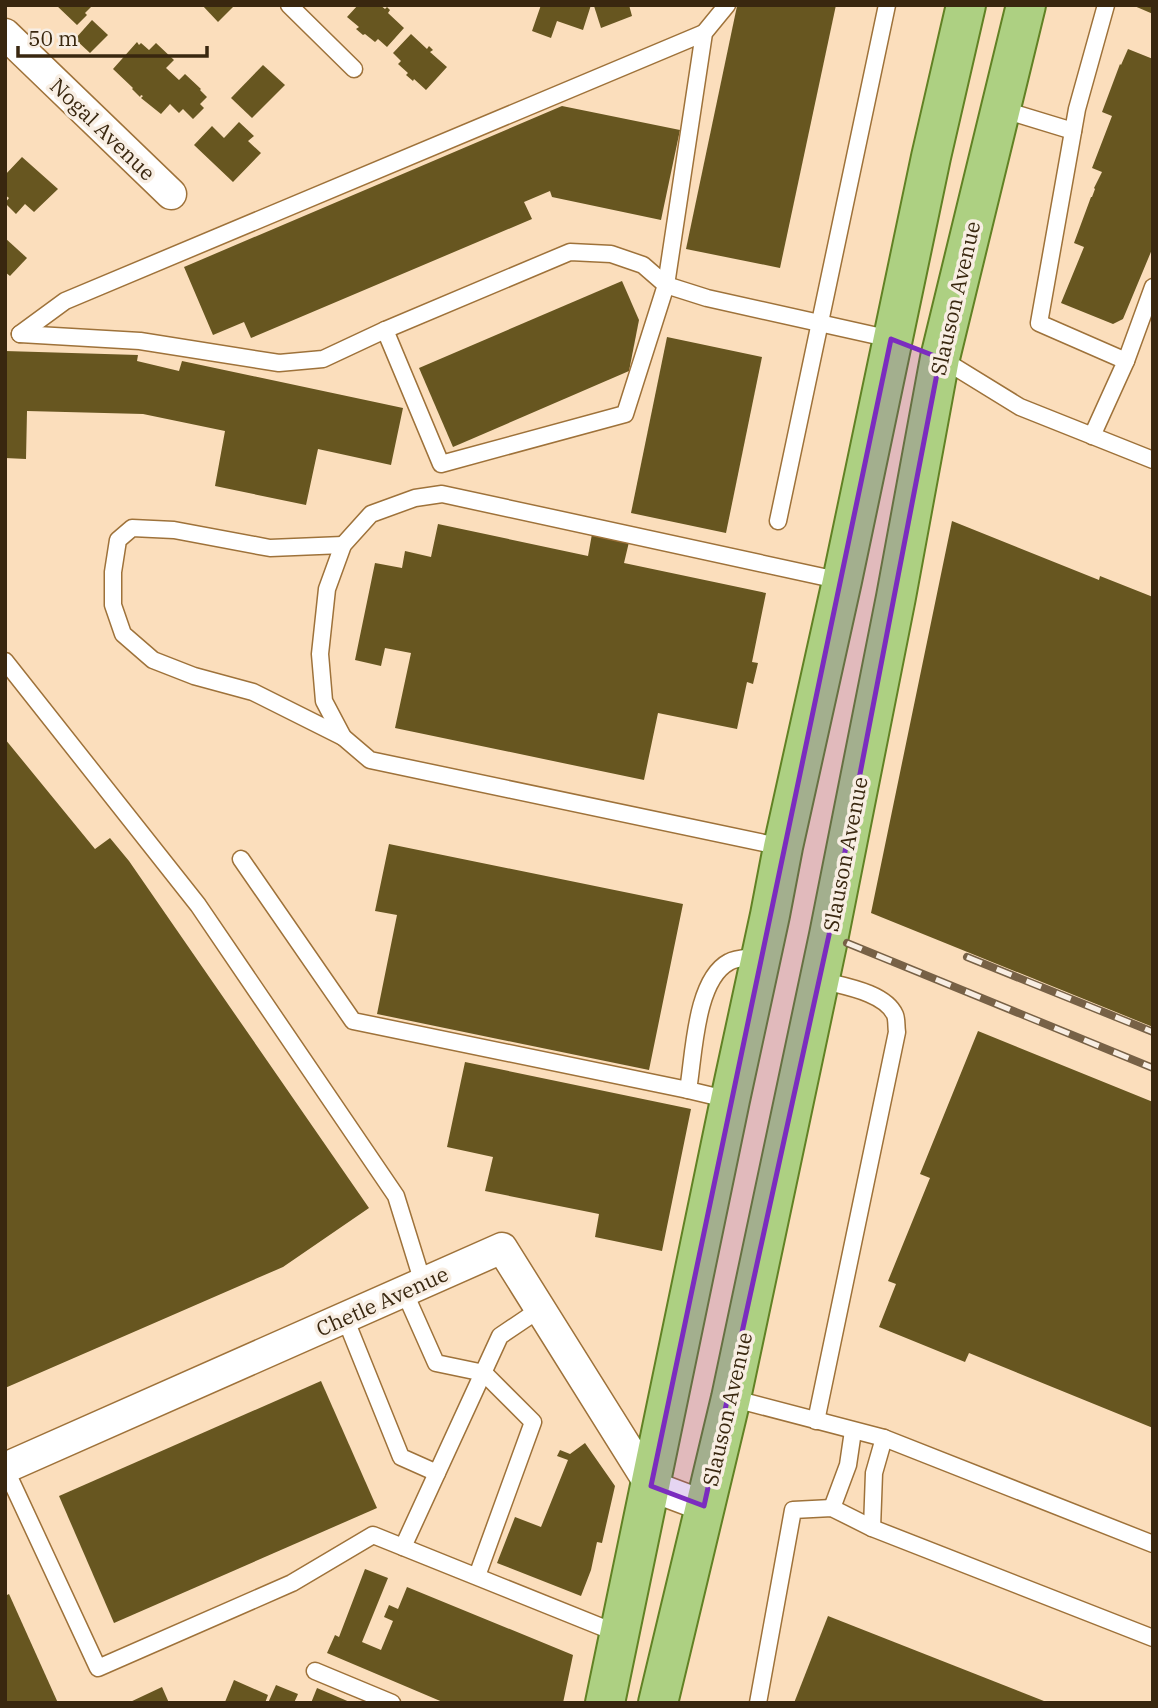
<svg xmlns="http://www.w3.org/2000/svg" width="1158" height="1708" viewBox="0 0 1158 1708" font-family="'IBM Plex Serif',serif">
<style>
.building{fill:#675620}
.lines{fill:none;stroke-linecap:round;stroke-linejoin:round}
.lane-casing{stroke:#9e723a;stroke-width:19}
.street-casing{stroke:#9e723a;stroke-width:33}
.primary-casing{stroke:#618124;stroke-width:42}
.lane{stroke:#fff;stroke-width:16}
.street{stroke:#fff;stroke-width:30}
.primary{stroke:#add082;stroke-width:38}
.rail-casing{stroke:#776146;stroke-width:8}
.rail{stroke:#f8eee3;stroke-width:5;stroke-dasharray:16;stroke-linecap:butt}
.marked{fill:#7b2cbf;fill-opacity:0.2;stroke:#7b2cbf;stroke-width:5;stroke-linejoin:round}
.labels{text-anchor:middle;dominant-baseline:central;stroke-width:7;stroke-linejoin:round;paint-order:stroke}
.street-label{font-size:21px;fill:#39270f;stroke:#f8eee3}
</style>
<rect width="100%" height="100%" fill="#fbdebc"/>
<g class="building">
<polygon points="56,5 93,5 85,13 87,15 77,25"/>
<polygon points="202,5 235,5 218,22"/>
<polygon points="358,5 380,5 385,9 387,7 390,10 388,13 404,28 387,47 378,39 375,42 365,34 363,35 356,29 359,27 347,17"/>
<polygon points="541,5 591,5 583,30 557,21 551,38 532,31"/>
<polygon points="597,5 629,5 632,16 601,28 594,6"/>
<polygon points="739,5 836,5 780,268 686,249 737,6"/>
<polygon points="1132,5 1153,5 1153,14"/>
<polygon points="92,20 108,35 90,53 75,39"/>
<polygon points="411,34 427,49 429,46 433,50 430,52 447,67 426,90 414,79 413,81 406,75 408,73 398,64 401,61 393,53"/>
<polygon points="137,42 139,45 141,43 149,50 156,43 174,60 166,68 179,80 185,74 201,89 200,90 207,97 200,104 204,108 193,119 183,109 179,113 170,104 161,114 141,98 143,96 141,95 140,97 132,89 133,88 113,69"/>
<polygon points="1128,49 1153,59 1153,247 1123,319 1113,324 1061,303 1084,247 1074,243 1091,197 1092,197 1095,189 1094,188 1102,172 1092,168 1112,116 1102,112 1120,64 1121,65"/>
<polygon points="263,65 285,85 252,118 231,98"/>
<polygon points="562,106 680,130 661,220 552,197 550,191 524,202 532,219 251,338 244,322 213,335 184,267"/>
<polygon points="239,122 254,136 248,141 261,153 233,182 194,145 212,126 224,138"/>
<polygon points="22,157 58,189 34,212 25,204 16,214 5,203 9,198 5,195 5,175"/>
<polygon points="5,238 27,258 10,276 5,272"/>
<polygon points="622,281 639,320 629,371 453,447 419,368"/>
<polygon points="667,337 762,357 726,533 631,513"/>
<polygon points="5,351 138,355 137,361 179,371 182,361 403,408 391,465 318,449 306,505 215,486 225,431 143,414 27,411 26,459 5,458"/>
<polygon points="952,521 1099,580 1100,576 1153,597 1153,1027 871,913"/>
<polygon points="438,524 588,556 592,534 629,542 624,563 766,593 752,662 758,663 753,684 747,682 737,729 658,713 644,780 395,728 411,653 385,648 381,666 355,660 375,563 402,568 405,551 431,557"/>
<polygon points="5,739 95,849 110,838 129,861 369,1208 283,1267 5,1388"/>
<polygon points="389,844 683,904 649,1070 377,1014 397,915 375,911"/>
<polygon points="978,1031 1153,1102 1153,1428 969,1353 965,1362 879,1327 896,1284 888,1281 930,1178 920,1174"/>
<polygon points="465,1062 691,1109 662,1251 595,1237 599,1214 485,1191 493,1157 447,1147"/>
<polygon points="321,1381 377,1508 114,1623 59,1496"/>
<polygon points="585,1443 615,1486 602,1543 597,1542 591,1570 581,1596 497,1563 515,1517 541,1527 568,1460 557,1456 560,1450 570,1454"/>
<polygon points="365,1569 388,1578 362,1642 381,1650 393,1621 384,1617 389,1605 398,1609 407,1587 573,1655 563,1703 445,1703 327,1653 335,1635 339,1637"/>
<polygon points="9,1594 58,1703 5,1703 5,1596"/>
<polygon points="828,1616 1049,1703 794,1703"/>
<polygon points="234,1680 268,1695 265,1703 225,1702"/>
<polygon points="276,1685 298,1694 294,1703 268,1703"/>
<polygon points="162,1687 169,1703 128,1703"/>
<polygon points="317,1688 352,1703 311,1703"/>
</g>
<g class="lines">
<defs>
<g id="lane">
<polyline points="289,5 354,69"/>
<polyline points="1001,109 1073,131"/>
<polyline points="385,330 441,464 625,414 666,285 704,33 727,5"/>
<polyline points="20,334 140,341 279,363 323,359 385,330 570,252 611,254 643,265 666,285 707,298 891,339"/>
<polyline points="20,334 65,301 704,33"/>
<polyline points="942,359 1020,407 1153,460"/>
<polyline points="1126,361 1153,287"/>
<polyline points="1092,436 1126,361 1039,323 1077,109 1106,5"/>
<polyline points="778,521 887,5"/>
<polyline points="5,661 198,905 396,1196 423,1283"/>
<polyline points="343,737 253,692 194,676 153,660 123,634 113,605 113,572 118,540 132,528 174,530 270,548 343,545"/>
<polyline points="783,847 370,760 343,737 324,701 320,654 327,589 343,545 371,514 415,498 442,494 842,581"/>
<polyline points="241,859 353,1021 688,1090"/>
<path d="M 730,1100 L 688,1090 C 694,1056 695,980 729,962 C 737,957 752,958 761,956"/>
<polyline points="404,1291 436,1363 484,1373 533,1422 477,1576"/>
<polyline points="345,1318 401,1457 437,1473"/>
<polyline points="731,1398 884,1438 1153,1544"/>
<path d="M 816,1421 L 897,1032 C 896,1026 897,1020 895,1015 C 885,992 842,986 820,980"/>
<polyline points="5,1468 98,1668 292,1583 373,1535 619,1634"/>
<polyline points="832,1508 848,1465 853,1431"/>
<polyline points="872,1528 874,1473 884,1438"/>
<polyline points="403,1547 500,1336 540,1309"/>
<polyline points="315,1671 392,1703"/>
<polyline points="758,1703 793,1510 832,1508 872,1528 1153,1638"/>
</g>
<g id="street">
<polyline points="5,34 171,194"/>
<polyline points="5,1468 502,1248 651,1486 704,1506"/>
</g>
<g id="primary">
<polyline points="605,1703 730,1100 770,915 783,847 842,581 931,157 966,5"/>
<polyline points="658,1703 731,1398 829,935 896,597 940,358 1026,5"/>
</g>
</defs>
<use href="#lane" class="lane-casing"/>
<use href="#street" class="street-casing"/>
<use href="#primary" class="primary-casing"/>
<use href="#lane" class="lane"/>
<use href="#street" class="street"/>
<use href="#primary" class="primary"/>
<defs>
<g id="rail">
<polyline points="847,943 1153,1068"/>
<polyline points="967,957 1153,1032"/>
</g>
</defs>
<use href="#rail" class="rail-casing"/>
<use href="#rail" class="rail"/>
</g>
<path class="marked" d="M 891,339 L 940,358 L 829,935 L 704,1506 L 651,1486 Z"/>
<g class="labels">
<g class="street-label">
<text transform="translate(103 129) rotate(44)">Nogal Avenue</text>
<text transform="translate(955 298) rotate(-77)">Slauson Avenue</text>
<text transform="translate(845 854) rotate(-79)">Slauson Avenue</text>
<text transform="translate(382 1301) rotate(-24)">Chetle Avenue</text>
<text transform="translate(727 1409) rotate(-77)">Slauson Avenue</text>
</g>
</g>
<rect width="1158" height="1708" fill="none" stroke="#39270f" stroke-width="14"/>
<path d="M18 46v10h189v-10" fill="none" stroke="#39270f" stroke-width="3.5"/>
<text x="28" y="46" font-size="21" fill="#39270f" stroke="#f8eee3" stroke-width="5" paint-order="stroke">50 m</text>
</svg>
